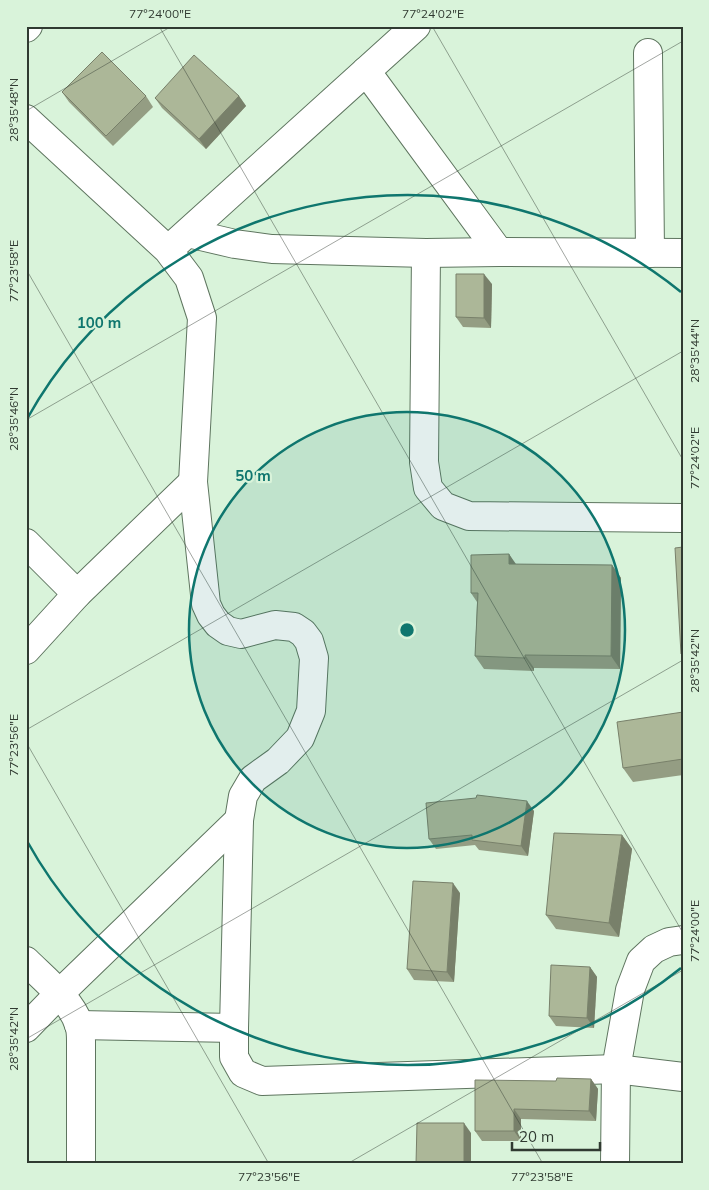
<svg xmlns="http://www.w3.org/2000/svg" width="709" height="1190" viewBox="0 0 709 1190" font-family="Mulish,sans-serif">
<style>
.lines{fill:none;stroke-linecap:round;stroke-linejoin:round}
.minor-casing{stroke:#5e755f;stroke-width:30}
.minor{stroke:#fff;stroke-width:28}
.wall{fill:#949d83}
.shaded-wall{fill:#78806a}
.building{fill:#acb798;stroke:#78806a}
.ticks{fill:none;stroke:#303a31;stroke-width:1;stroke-opacity:0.45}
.ring{fill:none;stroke:#0f766e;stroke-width:2.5}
.centre{fill:#0f766e;stroke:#d9f3da;stroke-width:2.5}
.ring-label{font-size:15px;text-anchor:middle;font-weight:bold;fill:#0f766e;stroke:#d9f3da;stroke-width:4.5;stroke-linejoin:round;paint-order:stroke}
.neatline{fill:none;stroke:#303a31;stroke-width:2}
.ticks-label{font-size:12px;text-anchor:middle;fill:#303a31}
</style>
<rect width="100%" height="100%" fill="#d9f3da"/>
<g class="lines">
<defs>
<g id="minor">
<polyline points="26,28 28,26"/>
<polyline points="648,53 650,253"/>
<polyline points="366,71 499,252"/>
<polyline points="26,119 168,250 189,278 202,318 193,482 206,604 211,615 218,624 228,631 241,634 275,625 294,627 303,633 309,641 314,658 311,711 300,738 278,761 253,779 243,796 239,820 234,1028 234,1057 243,1073 262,1081 616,1069 683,1077"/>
<polyline points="188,233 235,244 272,249 426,253 499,252 683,253"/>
<polyline points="177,242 416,26"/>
<polyline points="426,253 424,462 428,488 443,506 469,516 683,518"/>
<polyline points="26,543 77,594"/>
<polyline points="26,650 77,594 193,482"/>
<path d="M 26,961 C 44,979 72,1001 79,1025 C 81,1030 81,1036 81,1041 L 81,1164"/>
<polyline points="79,1025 234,1028"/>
<polyline points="26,1028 59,994 239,820"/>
<polyline points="615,1164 616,1069 630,990 641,961 654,949 669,942 683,940"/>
</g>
</defs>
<use href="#minor" class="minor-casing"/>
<use href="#minor" class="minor"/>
</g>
<g class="wall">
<polygon points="62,92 146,96 153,107 113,146 69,102"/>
<polygon points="239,96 246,106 206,149 162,108 155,98"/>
<polygon points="492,284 491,328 463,327 456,317"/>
<polygon points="509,554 515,564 612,565 621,578 620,669 534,668 534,671 484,669 475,656 477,602 471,593"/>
<polygon points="683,712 683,775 633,782 623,768"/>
<polygon points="476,798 534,811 528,856 479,850 475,845 436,849 429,839"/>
<polygon points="622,835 632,849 619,937 556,929 546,915"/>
<polygon points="460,893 454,982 414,980 407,969"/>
<polygon points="590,967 597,977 594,1028 556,1026 549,1016"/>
<polygon points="591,1079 598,1089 596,1121 521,1119 521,1141 482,1141 475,1131 556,1081"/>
</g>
<g class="shaded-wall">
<polygon points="239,96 246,106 206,149 199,139"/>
<polygon points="484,274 492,284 491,328 484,318"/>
<polygon points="509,554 518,567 509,564"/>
<polygon points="612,565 621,578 620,669 611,656"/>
<polygon points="525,655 534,668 534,671 525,658"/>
<polygon points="527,801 534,811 528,856 521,846"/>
<polygon points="622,835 632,849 619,937 609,923"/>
<polygon points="453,883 460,893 454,982 447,972"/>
<polygon points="590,967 597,977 594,1028 587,1018"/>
<polygon points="591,1079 598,1089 596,1121 589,1111"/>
<polygon points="514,1109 521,1119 521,1141 514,1131"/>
<polygon points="464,1123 471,1133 471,1164 464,1164"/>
</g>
<g class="building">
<polygon points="102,52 146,96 106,136 62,92"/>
<polygon points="194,55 239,96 199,139 155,98"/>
<polygon points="456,274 484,274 484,318 456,317"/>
<polygon points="683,547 683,654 681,654 675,548"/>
<polygon points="509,554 509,564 612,565 611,656 525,655 525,658 475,656 478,593 471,593 471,555"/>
<polygon points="683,712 683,759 623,768 617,722"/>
<polygon points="477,795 527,801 521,846 472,840 472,835 429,839 426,803 476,798"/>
<polygon points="554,833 622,835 609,923 546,915"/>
<polygon points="413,881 453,883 447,972 407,969"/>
<polygon points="551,965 590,967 587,1018 549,1016"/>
<polygon points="557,1078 591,1079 589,1111 514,1109 514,1131 475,1131 475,1080 556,1081"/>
<polygon points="417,1123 464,1123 464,1164 416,1164"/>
</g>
<path class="ticks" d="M 159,26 L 683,933M 432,26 L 683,460M 26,111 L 172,26M 26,269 L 543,1164M 26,420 L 683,41M 26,730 L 683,351M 26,742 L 269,1164M 26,1039 L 683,660M 347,1164 L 683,970"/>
<circle cx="407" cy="630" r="218" fill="#0f766e" fill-opacity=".12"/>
<g class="ring">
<circle cx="407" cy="630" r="218"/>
<path d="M681 968A435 435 0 0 1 27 841M27 419A435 435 0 0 1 681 292"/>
</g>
<circle cx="407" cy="630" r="8" class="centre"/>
<g class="ring-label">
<text x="99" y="328">100 m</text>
<text x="253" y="481">50 m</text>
</g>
<rect width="709" height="1190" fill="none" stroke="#d9f3da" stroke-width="55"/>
<path d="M512 1142v8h88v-8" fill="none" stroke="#303a31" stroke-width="2.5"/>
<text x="519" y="1142" font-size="15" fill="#303a31" stroke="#d9f3da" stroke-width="4" paint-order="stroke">20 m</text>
<rect x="28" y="28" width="654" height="1134" class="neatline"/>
<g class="ticks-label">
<text x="160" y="18">77°24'00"E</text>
<text x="433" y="18">77°24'02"E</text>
<text transform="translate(14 110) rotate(-90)" y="4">28°35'48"N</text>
<text transform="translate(14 271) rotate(-90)" y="4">77°23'58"E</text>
<text transform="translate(695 351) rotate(-90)" y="4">28°35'44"N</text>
<text transform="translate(14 419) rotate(-90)" y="4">28°35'46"N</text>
<text transform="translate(695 458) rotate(-90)" y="4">77°24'02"E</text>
<text transform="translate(695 661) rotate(-90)" y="4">28°35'42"N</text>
<text transform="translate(14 745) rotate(-90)" y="4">77°23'56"E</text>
<text transform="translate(695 931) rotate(-90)" y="4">77°24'00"E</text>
<text transform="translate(14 1039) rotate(-90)" y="4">28°35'42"N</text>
<text x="269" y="1181">77°23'56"E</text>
<text x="542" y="1181">77°23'58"E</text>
</g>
</svg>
